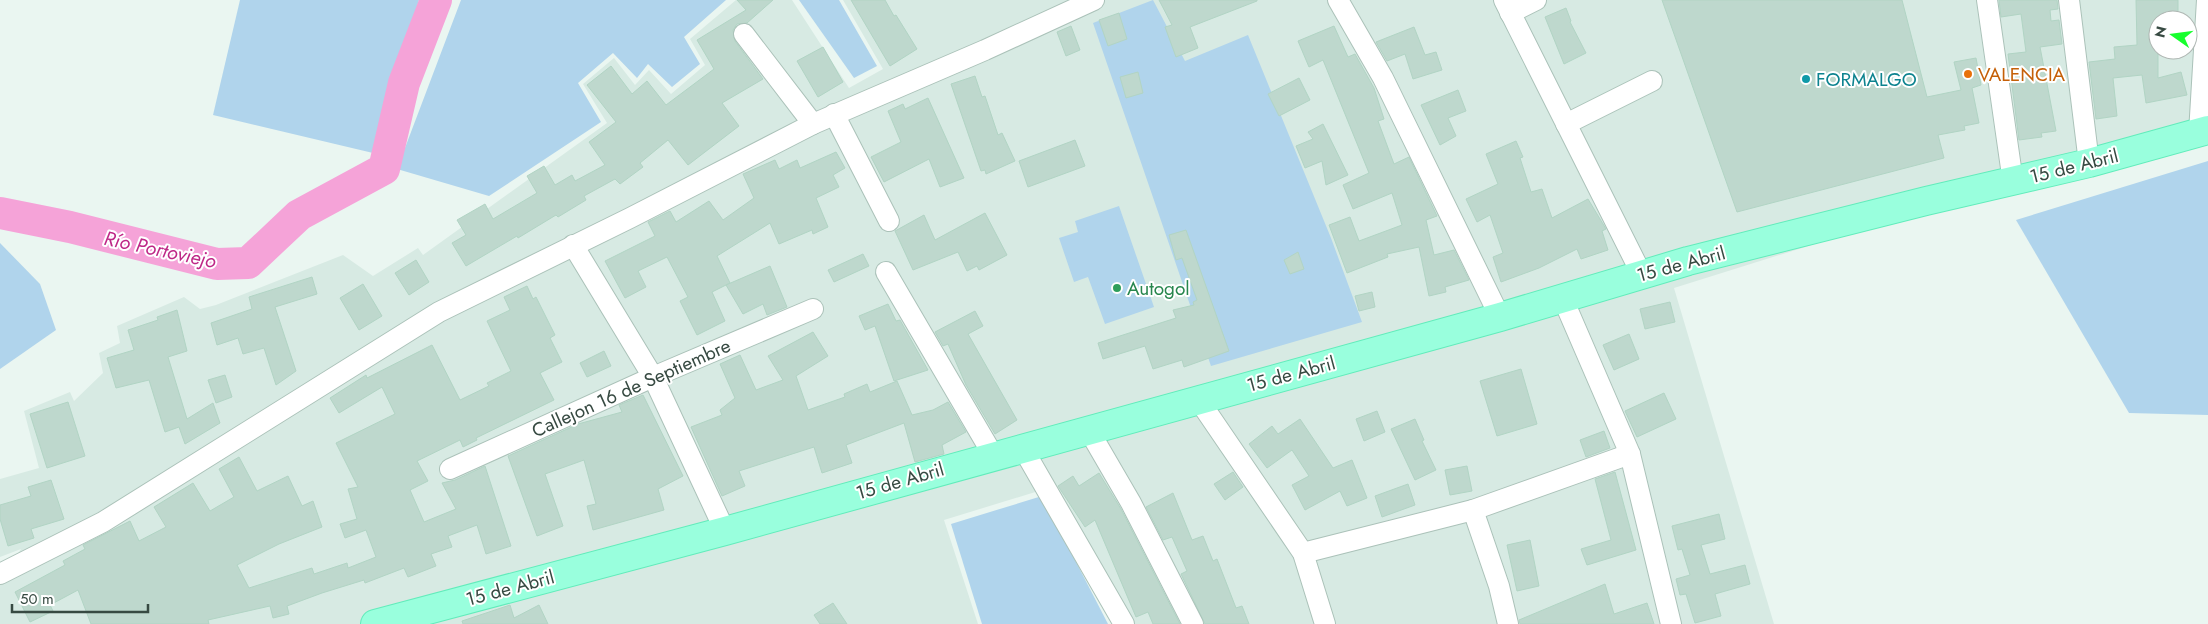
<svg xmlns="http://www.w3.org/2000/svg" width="2208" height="624" viewBox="0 0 2208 624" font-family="Jost,sans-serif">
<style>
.residential{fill:#d7eae3;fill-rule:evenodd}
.green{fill:#b0d4ec}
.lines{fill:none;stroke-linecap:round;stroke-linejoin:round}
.river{stroke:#f5a3d8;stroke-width:32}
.building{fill:#bed8cd;stroke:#b1d4c4}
.street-casing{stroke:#abc2b9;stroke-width:22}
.primary-casing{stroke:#62ecbb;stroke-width:30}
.street{stroke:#fff;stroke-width:20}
.primary{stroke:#9fd;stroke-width:28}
.food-dot{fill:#e8710a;stroke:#fff;stroke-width:2}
.culture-dot{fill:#0f9aa8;stroke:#fff;stroke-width:2}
.leisure-dot{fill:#2e9e5b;stroke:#fff;stroke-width:2}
.labels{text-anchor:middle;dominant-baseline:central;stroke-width:4;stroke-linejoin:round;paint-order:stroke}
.food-label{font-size:19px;fill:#c56008;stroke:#fff;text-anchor:start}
.culture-label{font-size:19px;fill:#0d838f;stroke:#fff;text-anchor:start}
.street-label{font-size:19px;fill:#374a42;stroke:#fff}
.leisure-label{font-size:19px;fill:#27864d;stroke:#fff;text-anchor:start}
.water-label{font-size:20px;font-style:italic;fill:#be2887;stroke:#fff}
</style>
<rect width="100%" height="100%" fill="#eaf6f1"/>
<path class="residential" d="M 736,0 L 792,0 L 849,88 L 883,69 L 843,0 L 2208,0 L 2208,121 L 1674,288 L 1774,624 L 1114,624 L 1045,489 L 944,520 L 978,624 L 0,624 L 0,580 L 21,549 L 0,557 L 0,479 L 39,468 L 24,411 L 70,392 L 74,401 L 103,373 L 99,353 L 120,343 L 117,326 L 184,297 L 200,309 L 216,305 L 343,255 L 373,276 L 418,248 L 423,255 L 607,123 L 583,84 L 614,58 L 635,85 L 649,70 L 671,94 L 705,65 L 690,39 ZM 2158,20 L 2188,20 L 2188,50 L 2158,50 Z"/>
<g class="green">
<polygon points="240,0 419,0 373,153 213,115"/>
<polygon points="461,0 726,0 684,37 700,64 672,87 648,64 637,78 613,53 578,83 601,122 489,196 397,169"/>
<polygon points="799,0 839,0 877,66 854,78"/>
<polygon points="1153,0 1185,61 1248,35 1331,238 1362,322 1211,366 1093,23"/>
<polygon points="2208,161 2208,415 2129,413 2016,220"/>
<polygon points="1119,206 1154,307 1105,324 1088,277 1074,282 1059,238 1078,232 1075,221"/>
<polygon points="0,243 40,284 56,330 0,369"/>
<polygon points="1042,496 1108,624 982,624 951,524"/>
</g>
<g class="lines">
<polyline class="river" points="0,213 70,227 217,264 248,263 299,215 384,169 404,83 436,0"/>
</g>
<g class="building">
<polygon points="737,0 773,0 747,23 737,24 733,30 735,41 763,79 722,103 739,126 688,165 668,140 640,163 643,167 620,184 615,179 584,196 586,200 558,217 556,215 518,238 517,236 466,266 452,243 466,235 457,220 485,204 493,219 537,193 527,176 544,166 555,185 572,175 575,181 605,165 589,142 616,122 587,85 611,66 632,94 647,81 666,105 714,69 697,40 746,10"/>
<polygon points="851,0 885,0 894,16 896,15 917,49 890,66"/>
<polygon points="1159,0 1257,0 1257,1 1190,27 1198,48 1176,57 1165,27 1172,25"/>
<polygon points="1662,0 1902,0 1927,97 1961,90 1954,62 1976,58 1981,85 1972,88 1979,123 1964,126 1965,130 1938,135 1944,158 1737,212"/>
<polygon points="1999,0 2057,0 2058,9 2050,10 2051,21 2059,20 2062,44 2040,47 2056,131 2041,133 2042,137 2019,140 2008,54 2026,52 2021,14 2001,17"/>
<polygon points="2136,0 2178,0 2178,20 2158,20 2158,78 2181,72 2187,95 2146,103 2142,75 2113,78 2117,116 2096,119 2089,62 2115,59 2114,47 2137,45"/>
<polygon points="1566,8 1571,21 1570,22 1586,53 1564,64 1545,17"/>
<polygon points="1119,13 1127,39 1108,46 1099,20"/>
<polygon points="1071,26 1080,50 1066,56 1057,32"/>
<polygon points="1334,26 1348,57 1355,54 1374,88 1384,119 1378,121 1394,164 1409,157 1437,216 1426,220 1434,255 1454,250 1469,280 1445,287 1446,292 1429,296 1419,247 1387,254 1388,257 1347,273 1329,225 1350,217 1359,241 1402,225 1392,193 1353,209 1343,185 1369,173 1323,60 1309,67 1298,41"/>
<polygon points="1414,27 1425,55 1436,52 1442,70 1413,79 1405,54 1387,61 1376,42"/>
<polygon points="823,47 843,82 818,97 797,61"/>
<polygon points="1138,72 1143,93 1126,98 1120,77"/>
<polygon points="975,76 982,97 985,96 998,135 1002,133 1015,161 986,174 985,170 981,171 951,84"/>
<polygon points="1299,78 1310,100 1279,116 1268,94"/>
<polygon points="1458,90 1466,111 1448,118 1456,136 1440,145 1421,105"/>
<polygon points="928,98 964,178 940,187 929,159 884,182 871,157 901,142 888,111 903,104 905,109"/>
<polygon points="1323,124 1348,175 1326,185 1322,161 1305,168 1296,146 1313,139 1308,132"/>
<polygon points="1075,140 1085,166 1028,187 1019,161"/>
<polygon points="1516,141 1523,157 1520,158 1531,192 1542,189 1552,218 1588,199 1606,229 1602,231 1608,250 1581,259 1577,249 1539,268 1501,282 1493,257 1503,253 1490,215 1477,222 1466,199 1498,184 1486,154"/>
<polygon points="836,152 845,168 833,175 839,187 816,198 828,227 813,234 812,230 779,244 770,223 717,256 730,283 712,292 725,321 697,335 680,301 688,297 667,257 638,271 646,287 625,298 605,261 655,236 648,222 670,211 676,222 709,201 723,220 754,198 743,174 775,160 779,169 797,160 800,168"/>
<polygon points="985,213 1007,255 979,270 977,266 967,271 958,252 913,270 895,231 924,215 935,240"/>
<polygon points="1186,230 1229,351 1184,367 1182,360 1153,369 1145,346 1103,359 1098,343 1176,318 1173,310 1194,305 1193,302 1197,300 1182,258 1176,260 1169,235"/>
<polygon points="1298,252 1304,269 1290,274 1284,260"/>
<polygon points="863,254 869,266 834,282 828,270"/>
<polygon points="416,260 429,282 409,295 395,273"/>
<polygon points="770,266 787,307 767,315 763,304 743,314 726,285"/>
<polygon points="312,277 317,294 275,307 296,371 276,385 264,348 243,354 238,338 217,345 211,323 252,309 249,297"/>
<polygon points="363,284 382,316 359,330 340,298"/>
<polygon points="527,286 533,299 536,297 555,335 550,338 562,362 540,373 554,400 476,438 477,440 463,447 460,440 417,461 428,481 410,490 424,522 456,509 442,483 455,480 485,466 511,546 486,554 477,525 448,536 452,547 431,554 436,566 408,577 404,568 365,583 364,580 322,593 287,606 289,614 273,618 270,606 208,620 209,624 91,624 78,590 50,605 53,611 30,622 15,592 65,565 63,561 85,549 83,545 130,521 139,541 166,527 154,507 193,483 210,511 234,497 219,469 239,457 257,491 288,476 302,506 313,501 322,527 279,544 237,565 249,588 312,568 314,574 347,563 348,568 376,557 366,530 345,538 340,524 357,519 348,489 358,487 336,443 395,414 382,387 339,413 330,398 366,375 367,378 432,345 460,400 489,386 487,383 511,371 487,321 510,310 504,297"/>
<polygon points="1372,292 1375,307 1359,311 1355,296"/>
<polygon points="1670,302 1675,322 1645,329 1640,309"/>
<polygon points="888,304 896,321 900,320 928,370 894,381 875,326 865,330 859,316"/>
<polygon points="177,310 187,351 168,357 187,419 213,403 220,423 185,444 179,427 165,432 149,380 116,388 107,358 134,350 128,330 158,320 157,317"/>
<polygon points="975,311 983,326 968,334 1017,420 995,434 966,385 948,344 943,346 935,332"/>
<polygon points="813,332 828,356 796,376 808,410 845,397 844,394 867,384 870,392 897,381 912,415 933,410 948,402 966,432 942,445 944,454 915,462 904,423 846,445 852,463 822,473 814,447 739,471 745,486 722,496 691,427 722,415 720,410 735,398 720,364 740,355 756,390 783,380 768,356"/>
<polygon points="1629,334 1639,359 1614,370 1603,345"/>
<polygon points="604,351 611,366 587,377 580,363"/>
<polygon points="1521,369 1537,424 1497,436 1480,381"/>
<polygon points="225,375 232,397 216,403 208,380"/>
<polygon points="1664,393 1676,419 1637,437 1625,411"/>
<polygon points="643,395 683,476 658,489 664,510 593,530 587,506 596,504 584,460 545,474 563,526 537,536 508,456 578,424 622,412 619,405"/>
<polygon points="68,402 85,456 47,468 30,414"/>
<polygon points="1377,411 1385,432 1364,441 1356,419"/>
<polygon points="1300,419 1333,468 1352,460 1367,498 1347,506 1340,491 1305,510 1292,485 1309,476 1292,450 1267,468 1249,444 1272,426 1278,434"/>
<polygon points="1415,419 1424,440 1422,441 1436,470 1415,480 1391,429"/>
<polygon points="1604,431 1610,448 1586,457 1580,440"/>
<polygon points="1467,466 1472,491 1450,495 1445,470"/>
<polygon points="1233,472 1243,487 1225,500 1214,484"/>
<polygon points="1615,472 1636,550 1587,565 1581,549 1611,540 1595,479"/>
<polygon points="1099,473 1121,509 1180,624 1153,624 1148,612 1136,617 1095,520 1085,527 1058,486 1073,476 1079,486"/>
<polygon points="51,480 64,519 31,529 34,538 8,546 0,519 0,505 31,496 28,487"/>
<polygon points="1408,484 1415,505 1382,517 1375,496"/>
<polygon points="1173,493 1192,540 1203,536 1213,561 1217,559 1236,608 1242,606 1249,624 1205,624 1181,574 1187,571 1172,537 1163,540 1146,507"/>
<polygon points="1719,514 1725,539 1701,545 1710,574 1745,565 1750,584 1715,594 1721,616 1695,623 1686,594 1680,595 1676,579 1690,575 1682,549 1678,550 1672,526"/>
<polygon points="1530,540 1539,586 1517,591 1507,545"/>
<polygon points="1605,584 1614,614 1647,603 1654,624 1520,624 1519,620"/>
<polygon points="833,603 847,624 820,624 814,615"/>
<polygon points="510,605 514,618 539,605 548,624 463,624 462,621"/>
</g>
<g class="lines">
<defs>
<g id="street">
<polyline points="1338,0 1383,78 1500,317"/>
<polyline points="1504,0 1642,275"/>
<polyline points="1987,0 2013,182"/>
<polyline points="2069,0 2089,163"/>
<polyline points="1510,13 1536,0"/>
<polyline points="744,34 813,124"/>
<polyline points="834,114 889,221"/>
<polyline points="1566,124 1652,81"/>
<polyline points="2199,133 2207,0"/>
<polyline points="573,245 653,377 725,531"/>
<polyline points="886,272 993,455"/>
<polyline points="1563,299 1630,454 1671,624"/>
<polyline points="1198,399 1303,553 1325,624"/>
<polyline points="1088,429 1131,503 1193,624"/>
<polyline points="1022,447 1124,624"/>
<polyline points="450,469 653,377 813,309"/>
<polyline points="1473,510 1499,586 1508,624"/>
<polyline points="1303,553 1473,510 1630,454"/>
<polyline points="0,574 103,522 439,312 630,218 813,124 985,50 1094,0"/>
</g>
<polyline id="primary" points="375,624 725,531 1500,317 1688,261 1926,201 2089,163 2208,130"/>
</defs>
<use href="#street" class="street-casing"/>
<use href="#primary" class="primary-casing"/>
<use href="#street" class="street"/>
<use href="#primary" class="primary"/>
</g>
<circle class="food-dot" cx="1968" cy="74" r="5"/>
<circle class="culture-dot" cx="1806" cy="79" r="5"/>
<circle class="leisure-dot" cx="1117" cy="288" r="5"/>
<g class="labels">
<g class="food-label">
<text x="1978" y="74">VALENCIA</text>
</g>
<g class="culture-label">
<text x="1816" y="79">FORMALGO</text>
</g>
<g class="street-label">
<text transform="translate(2074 166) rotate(-14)">15 de Abril</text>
<text transform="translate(1681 264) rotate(-15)">15 de Abril</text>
<text transform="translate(1291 374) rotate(-15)">15 de Abril</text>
<text transform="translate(631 388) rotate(-24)">Callejon 16 de Septiembre</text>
<text transform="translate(900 481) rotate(-16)">15 de Abril</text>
<text transform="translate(510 588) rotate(-15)">15 de Abril</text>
</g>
<g class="leisure-label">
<text x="1127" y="288">Autogol</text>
</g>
<g class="water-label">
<text transform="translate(160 250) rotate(12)">Río Portoviejo</text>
</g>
</g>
<g transform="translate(2173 35) rotate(284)"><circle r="24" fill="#ffffff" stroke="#afb7b3"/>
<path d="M0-4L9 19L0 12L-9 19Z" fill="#17ff2e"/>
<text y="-8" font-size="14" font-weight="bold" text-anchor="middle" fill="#374a42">N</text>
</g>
<path d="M12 604v8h136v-8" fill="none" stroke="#374a42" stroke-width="2.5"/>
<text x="20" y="604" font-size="15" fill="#374a42" stroke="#ffffff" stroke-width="4" paint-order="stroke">50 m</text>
</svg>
